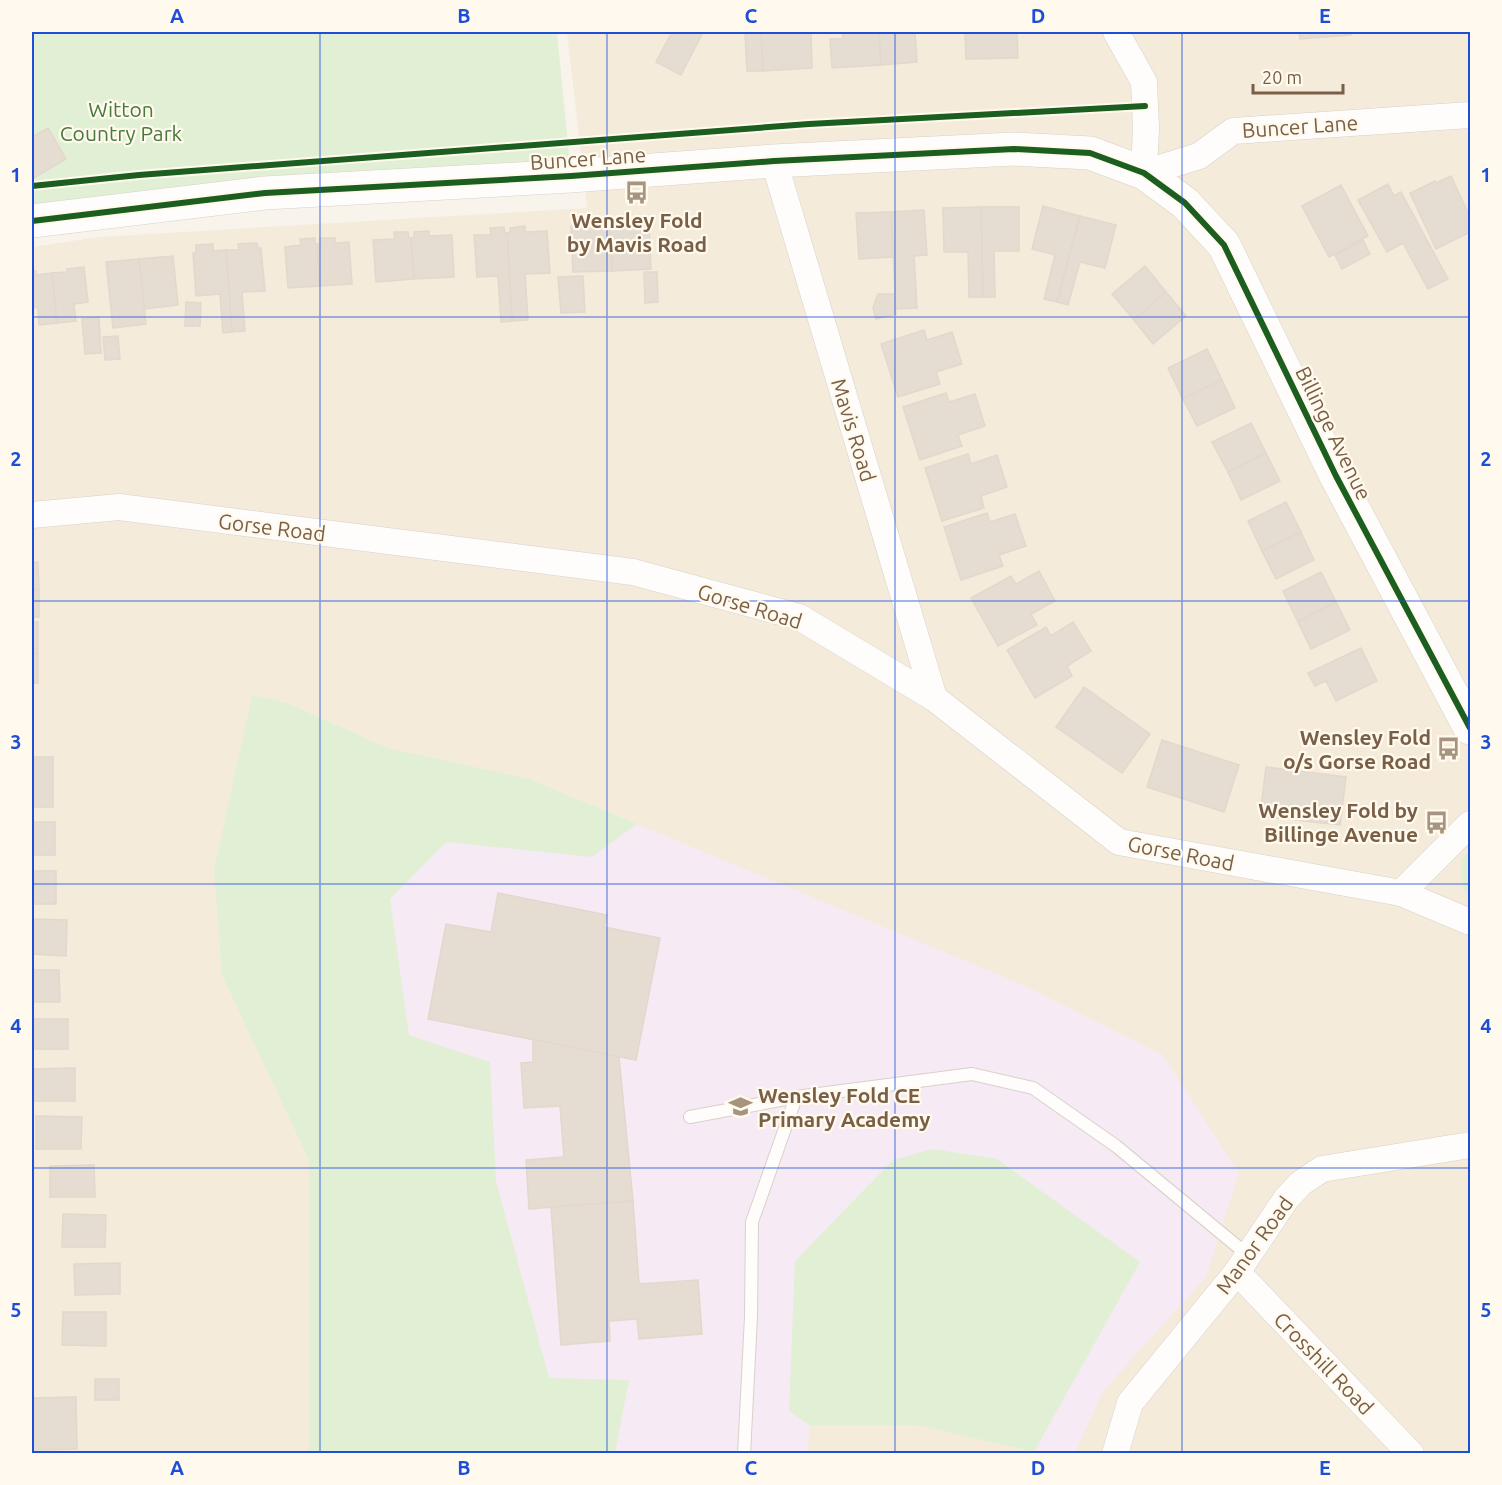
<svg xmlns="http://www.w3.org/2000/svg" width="1502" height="1485" viewBox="0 0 1502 1485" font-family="Ubuntu,sans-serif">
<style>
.residential{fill:#f4ebdb}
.education{fill:#f6eaf4}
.green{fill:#e1f0d4}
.building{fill:#e5ddd2;stroke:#e2d8cc;stroke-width:1.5}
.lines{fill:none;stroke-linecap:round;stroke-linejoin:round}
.service-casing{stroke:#d7d1c9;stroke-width:14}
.minor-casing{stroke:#d7d1c9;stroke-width:27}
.secondary-casing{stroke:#d8d1c7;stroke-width:34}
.service{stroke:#fefdfc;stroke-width:12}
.minor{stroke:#fefdfc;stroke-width:26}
.secondary{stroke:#fefdfc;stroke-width:33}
.cycleway-casing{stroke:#fffaed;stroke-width:10}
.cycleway{stroke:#1b5e20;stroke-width:6}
.grid{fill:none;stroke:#1d4ed8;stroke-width:1.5;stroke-opacity:0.55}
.labels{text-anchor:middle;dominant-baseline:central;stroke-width:4.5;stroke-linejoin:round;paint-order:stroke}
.park-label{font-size:21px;fill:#477a3c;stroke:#fffaed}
.street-label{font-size:21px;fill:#7a5f47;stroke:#fffaed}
.poi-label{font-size:21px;font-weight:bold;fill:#7a5f47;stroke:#fffaed;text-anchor:end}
.neatline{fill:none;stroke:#1d4ed8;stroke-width:2}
.grid-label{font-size:20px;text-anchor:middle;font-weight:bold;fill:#1d4ed8}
</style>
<rect width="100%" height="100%" fill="#f8f4eb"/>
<polygon class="residential" points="567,32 1470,32 1470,1453 32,1454 32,247 98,237 587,208"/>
<polygon class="education" points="252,695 287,703 388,748 529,779 1021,984 1163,1055 1239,1173 1206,1277 1103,1391 1075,1453 1041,1453 917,1425 810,1425 807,1453 493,1453 222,975 214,870"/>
<g class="green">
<polygon points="32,32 557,32 571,176 32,221"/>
<polygon points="252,695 287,703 388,748 529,779 637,824 592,857 446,842 390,899 409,1035 490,1062 496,1181 549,1378 629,1380 615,1453 309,1453 309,1160 222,975 214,870"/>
<polygon points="1470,850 1470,898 1463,890 1461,876 1462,860"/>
<polygon points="933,1149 997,1159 1140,1262 1034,1452 917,1425 809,1425 789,1411 795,1261 893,1160"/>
</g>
<g class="building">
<polygon points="672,32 703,32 681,75 656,62"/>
<polygon points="761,32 811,32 812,68 763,71"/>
<polygon points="842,32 879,32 881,65 832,68 830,39 843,39"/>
<polygon points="879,32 915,32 917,62 881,65"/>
<polygon points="965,32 1017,32 1018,58 966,59"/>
<polygon points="1299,32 1350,32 1351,35 1300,39"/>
<polygon points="745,33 761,33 763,71 747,71"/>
<polygon points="48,128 66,159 32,179 32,137"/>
<polygon points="1451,176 1470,217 1470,232 1436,249 1410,193 1435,181 1436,183"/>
<polygon points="1388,184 1394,196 1401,192 1448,279 1428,289 1403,243 1387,252 1358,200"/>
<polygon points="1341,185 1368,236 1329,257 1302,206"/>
<polygon points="1043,206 1080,216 1057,302 1044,299 1055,255 1032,249"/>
<polygon points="981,207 1019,207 1019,251 994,251 995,297 983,297"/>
<polygon points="981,207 983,297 969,297 968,252 944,252 943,208"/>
<polygon points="924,210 927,255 914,256 917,308 896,309 891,212"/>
<polygon points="891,212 893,257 859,259 856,213"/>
<polygon points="1080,216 1116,225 1105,268 1080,262 1068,305 1057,302"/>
<polygon points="649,223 651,269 612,271 610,224"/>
<polygon points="610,224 612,271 573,272 571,226"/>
<polygon points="525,226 525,232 547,231 550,273 525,274 528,320 512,321 507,233 510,233 510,228"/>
<polygon points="504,227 505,234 507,233 512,321 501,322 498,276 477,277 474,235 491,235 490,228"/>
<polygon points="429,231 429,236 452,235 454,277 414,279 411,238 414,238 414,232"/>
<polygon points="394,232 408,232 409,238 411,238 414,279 376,282 373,240 395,239"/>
<polygon points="315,238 315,244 317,244 320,286 288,288 285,247 301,245 300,239"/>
<polygon points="320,238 335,238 335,243 349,242 352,284 320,286 317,244 320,244"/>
<polygon points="1363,240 1370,254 1342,269 1335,255"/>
<polygon points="257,243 258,248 261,248 265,291 242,292 245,331 232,332 226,250 239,250 238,244"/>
<polygon points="213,244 213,251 226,250 232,332 223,333 220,294 196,296 193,253 196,253 196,245"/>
<polygon points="173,256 178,305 144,309 139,259"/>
<polygon points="139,259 146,324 113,328 106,262"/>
<polygon points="1145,266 1166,292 1134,320 1112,294"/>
<polygon points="84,267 88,302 74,304 76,321 57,323 52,273 67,272 67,269"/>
<polygon points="36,271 36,275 52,273 57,323 39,325 38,307 32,308 32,272"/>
<polygon points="644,272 657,272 658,302 645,303"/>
<polygon points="583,276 585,312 561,313 558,277"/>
<polygon points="1166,292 1186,316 1153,344 1134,320"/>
<polygon points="878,294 895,294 896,314 876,319 873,308"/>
<polygon points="186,302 201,303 200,326 185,326"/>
<polygon points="99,317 101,353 85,354 82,319"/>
<polygon points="924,330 927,340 952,332 962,364 936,372 940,384 898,397 881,344"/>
<polygon points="118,336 120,359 105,360 103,337"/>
<polygon points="1207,349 1222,380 1183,399 1168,368"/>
<polygon points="1222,380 1235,408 1197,426 1183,399"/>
<polygon points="946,393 949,402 975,394 985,426 958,435 962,446 920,460 903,407"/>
<polygon points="1251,423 1266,453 1228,472 1212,442"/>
<polygon points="1266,453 1280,481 1241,500 1228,472"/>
<polygon points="968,454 971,464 997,455 1007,487 981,496 984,508 942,521 925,468"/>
<polygon points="1286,502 1301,532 1262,551 1248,521"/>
<polygon points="987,513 990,522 1015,514 1026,546 999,555 1003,566 961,580 944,527"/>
<polygon points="1301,532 1314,560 1276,579 1262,551"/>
<polygon points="32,562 38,562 39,590 32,590"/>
<polygon points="1039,571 1055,601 1031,614 1037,625 998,646 971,598 1011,576 1016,584"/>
<polygon points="1321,572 1336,602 1298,622 1283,591"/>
<rect x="32" y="590" width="7" height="27"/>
<polygon points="1336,602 1350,630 1311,649 1298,622"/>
<rect x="32" y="622" width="6" height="31"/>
<polygon points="1073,622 1091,651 1067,666 1072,676 1035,698 1007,650 1046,627 1051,636"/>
<polygon points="1361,648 1377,681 1336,701 1326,681 1315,686 1308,673"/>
<rect x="32" y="653" width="6" height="30"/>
<polygon points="1084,687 1150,734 1122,773 1056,727"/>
<polygon points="1162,740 1239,765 1224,812 1147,787"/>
<rect x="32" y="757" width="21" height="50"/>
<polygon points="1266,767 1346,777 1340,825 1260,816"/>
<rect x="32" y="822" width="23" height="33"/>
<rect x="32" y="871" width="24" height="33"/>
<polygon points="498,893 607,915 604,927 660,938 636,1060 428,1019 446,924 491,932"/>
<polygon points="32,919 67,920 66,956 32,954"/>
<polygon points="32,970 59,970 60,1002 32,1002"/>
<rect x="32" y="1019" width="36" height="30"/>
<polygon points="533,1039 619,1057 633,1201 529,1209 526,1160 564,1157 560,1106 524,1108 521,1063 533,1062"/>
<polygon points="75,1068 75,1101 32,1101 32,1069"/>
<polygon points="36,1116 82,1117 81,1149 36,1149"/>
<polygon points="94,1165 95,1197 50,1197 50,1166"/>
<polygon points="633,1201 639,1284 698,1280 702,1334 639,1339 637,1319 609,1321 610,1341 561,1345 551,1207"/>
<polygon points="63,1214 106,1215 105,1247 62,1247"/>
<polygon points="120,1263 120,1294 75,1295 74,1264"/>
<polygon points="63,1312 106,1312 106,1346 62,1345"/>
<rect x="95" y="1379" width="24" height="21"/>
<polygon points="76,1397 77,1449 33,1450 32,1398"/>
</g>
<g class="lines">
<defs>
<g id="service">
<polyline points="690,1117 796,1097 972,1074 1033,1088 1116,1146 1249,1256"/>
<polyline points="744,1454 751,1317 752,1222 796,1097"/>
</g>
<g id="minor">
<polyline points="1116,32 1144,82 1146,128 1144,173 1199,156 1233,131 1470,115"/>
<polyline points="774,161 934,698"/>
<polyline points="32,515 119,507 633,572 799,617 934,698 1119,842 1401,893 1470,922"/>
<polyline points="1401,893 1470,824"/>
<polyline points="1237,1272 1411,1454"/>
<polyline points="1115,1454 1130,1403 1237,1272 1286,1199 1301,1183 1322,1169 1470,1145"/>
</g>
<polyline id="secondary" points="32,221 265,193 571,176 774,161 1014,149 1090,153 1144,173 1185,203 1224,245 1336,476 1470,728"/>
</defs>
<use href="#service" class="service-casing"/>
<use href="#minor" class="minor-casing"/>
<use href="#secondary" class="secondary-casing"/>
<use href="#service" class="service"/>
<use href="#minor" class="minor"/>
<use href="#secondary" class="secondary"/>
<defs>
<g id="cycleway">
<polyline points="32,186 139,175 809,124 1145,106"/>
<polyline points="32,221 265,193 571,176 774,161 1014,149 1090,153 1144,173 1185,203 1224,245 1336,476 1470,728"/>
</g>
</defs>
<use href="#cycleway" class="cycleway-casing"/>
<use href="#cycleway" class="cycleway"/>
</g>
<path class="grid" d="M 320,32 L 320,1454M 607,32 L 607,1454M 895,32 L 895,1454M 1182,32 L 1182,1454M 32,317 L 1470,317M 32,601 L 1470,601M 32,884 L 1470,884M 32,1168 L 1470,1168"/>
<defs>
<symbol id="bus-bare" viewBox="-9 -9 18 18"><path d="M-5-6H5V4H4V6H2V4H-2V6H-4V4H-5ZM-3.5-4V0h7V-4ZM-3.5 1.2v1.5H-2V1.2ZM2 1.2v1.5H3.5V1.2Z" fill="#a69380" stroke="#fffaed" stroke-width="2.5" paint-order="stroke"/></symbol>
<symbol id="school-bare" viewBox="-9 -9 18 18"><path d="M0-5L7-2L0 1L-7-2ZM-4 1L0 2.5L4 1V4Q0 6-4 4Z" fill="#a69380" stroke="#fffaed" stroke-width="2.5" paint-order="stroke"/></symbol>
</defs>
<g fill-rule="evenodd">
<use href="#bus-bare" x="620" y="176" width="33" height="33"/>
<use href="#bus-bare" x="1432" y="732" width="33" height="33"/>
<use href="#bus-bare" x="1420" y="806" width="33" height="33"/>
<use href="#school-bare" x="724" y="1090" width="33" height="33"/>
</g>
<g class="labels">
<g class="park-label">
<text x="121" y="109">Witton<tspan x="121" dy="24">Country Park</tspan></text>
</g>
<g class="street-label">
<text transform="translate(1300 126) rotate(-4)">Buncer Lane</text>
<text transform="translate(588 158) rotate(-4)">Buncer Lane</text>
<text transform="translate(854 430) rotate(73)">Mavis Road</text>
<text transform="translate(1334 433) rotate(64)">Billinge Avenue</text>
<text transform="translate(272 527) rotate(7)">Gorse Road</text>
<text transform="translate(750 606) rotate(17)">Gorse Road</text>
<text transform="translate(1181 853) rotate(11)">Gorse Road</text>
<text transform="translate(1254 1245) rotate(-54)">Manor Road</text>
<text transform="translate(1324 1363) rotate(46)">Crosshill Road</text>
</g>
<g class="poi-label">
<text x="637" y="220" text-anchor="middle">Wensley Fold<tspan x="637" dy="24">by Mavis Road</tspan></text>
<text x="1431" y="737">Wensley Fold<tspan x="1431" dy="24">o/s Gorse Road</tspan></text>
<text x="1418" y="810">Wensley Fold by<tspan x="1418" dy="24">Billinge Avenue</tspan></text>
<text x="758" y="1095" text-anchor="start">Wensley Fold CE<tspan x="758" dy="24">Primary Academy</tspan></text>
</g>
</g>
<rect width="1502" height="1485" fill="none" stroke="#fffaed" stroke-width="66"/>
<path d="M1253 84v9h90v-9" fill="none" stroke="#7a5f47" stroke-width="3"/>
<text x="1262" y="84" font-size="18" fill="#7a5f47" stroke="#fffaed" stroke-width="4.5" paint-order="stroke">20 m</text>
<rect x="33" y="33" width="1436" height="1419" class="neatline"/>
<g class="grid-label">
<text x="177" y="23">A</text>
<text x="464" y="23">B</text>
<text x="751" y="23">C</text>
<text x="1038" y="23">D</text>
<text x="1325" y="23">E</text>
<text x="16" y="182">1</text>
<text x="1486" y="182">1</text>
<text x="16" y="466">2</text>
<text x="1486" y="466">2</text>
<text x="16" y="749">3</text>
<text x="1486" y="749">3</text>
<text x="16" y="1033">4</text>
<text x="1486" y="1033">4</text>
<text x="16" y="1317">5</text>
<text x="1486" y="1317">5</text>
<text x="177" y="1475">A</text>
<text x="464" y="1475">B</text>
<text x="751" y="1475">C</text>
<text x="1038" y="1475">D</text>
<text x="1325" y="1475">E</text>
</g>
</svg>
